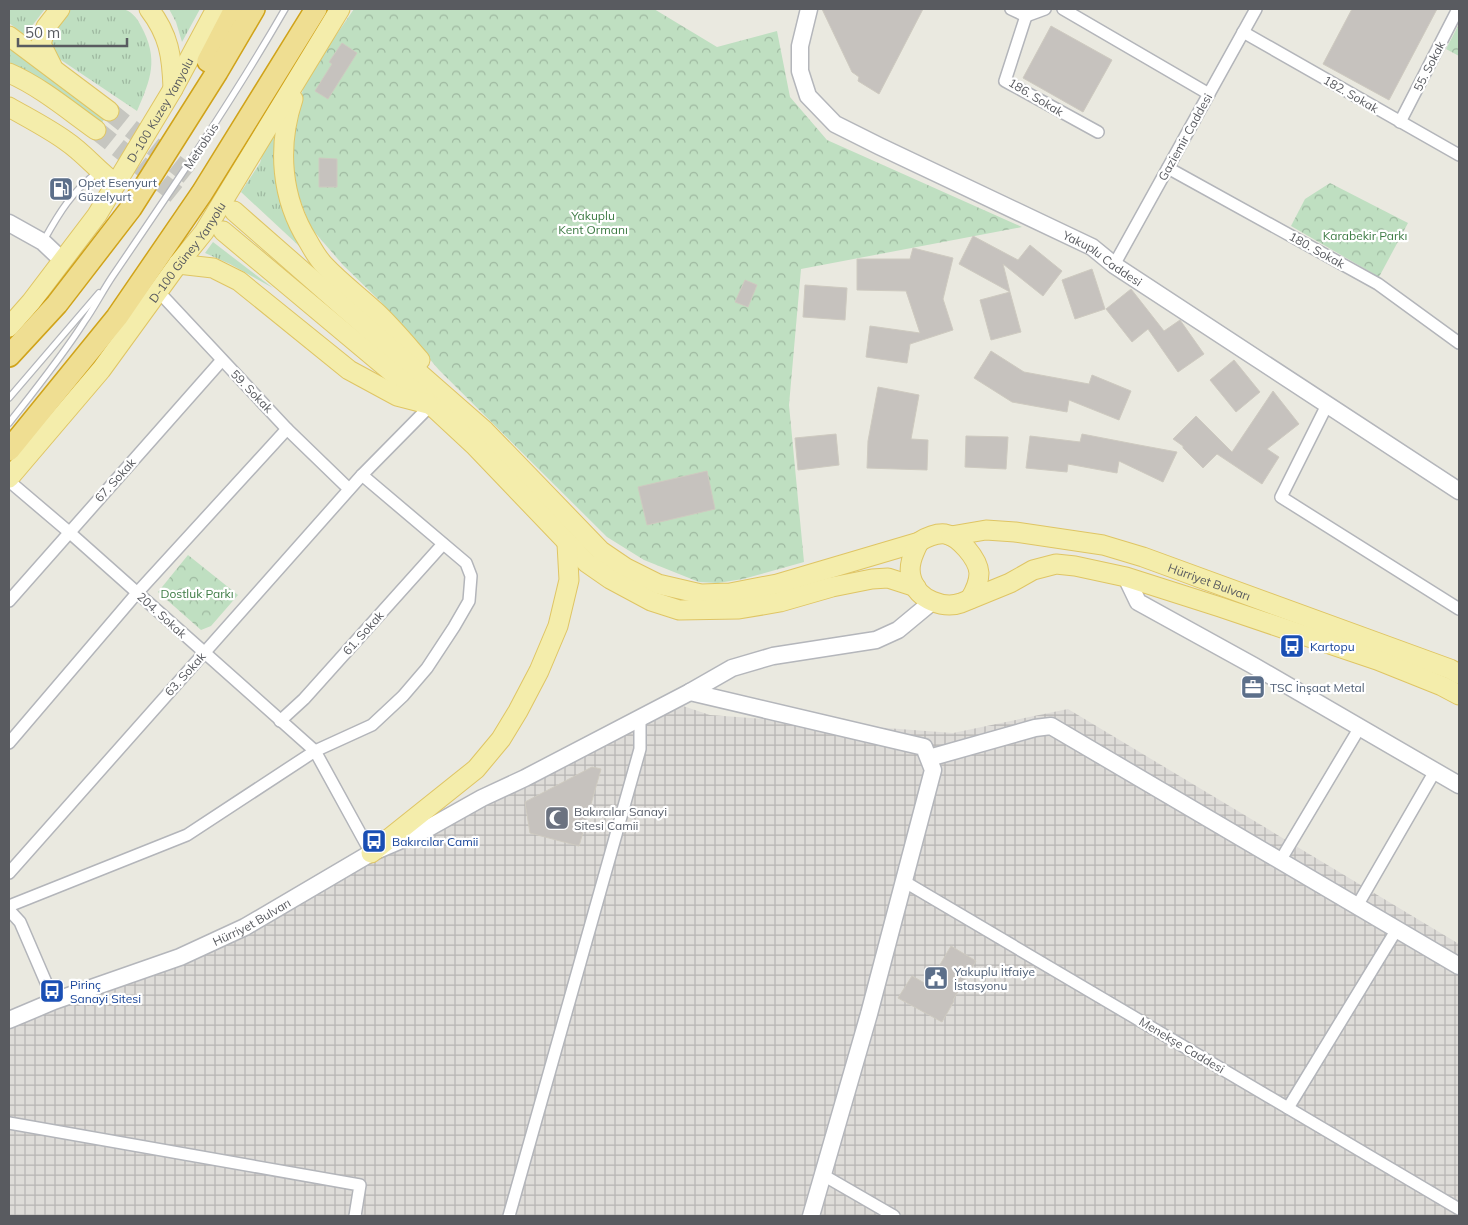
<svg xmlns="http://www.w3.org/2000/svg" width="1468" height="1225" viewBox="0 0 1468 1225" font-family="Mulish,sans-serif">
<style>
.industrial{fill:url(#industrial-grid)}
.grass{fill:url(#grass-tufts)}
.forest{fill:url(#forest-crowns)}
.building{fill:#c6c2be;stroke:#cecac0}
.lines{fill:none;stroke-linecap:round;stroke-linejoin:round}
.primary-tunnel{stroke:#c6c6c0;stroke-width:19;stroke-dasharray:19 9;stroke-linecap:butt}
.lane-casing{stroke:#b3b5ba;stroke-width:8}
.street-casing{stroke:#b3b5ba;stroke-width:14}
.secondary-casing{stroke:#b4b6bb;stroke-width:19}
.primary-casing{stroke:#dfc564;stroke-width:21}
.highway-casing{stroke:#d0a31a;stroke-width:24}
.lane{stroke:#fff;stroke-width:5.5}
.street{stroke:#fff;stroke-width:11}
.secondary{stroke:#fff;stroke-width:16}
.primary{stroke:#f4edab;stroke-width:19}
.highway{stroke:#efde92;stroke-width:21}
.labels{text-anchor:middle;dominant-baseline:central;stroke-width:4.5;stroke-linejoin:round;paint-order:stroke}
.street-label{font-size:12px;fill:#595b60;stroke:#fff}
.service-label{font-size:12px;fill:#4e5e75;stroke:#fff;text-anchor:start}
.park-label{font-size:12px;fill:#3d7b44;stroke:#fff}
.transit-label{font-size:12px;fill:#164399;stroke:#fff;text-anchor:start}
.worship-label{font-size:12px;fill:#5b616d;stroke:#fff;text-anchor:start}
</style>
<defs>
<pattern id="industrial-grid" width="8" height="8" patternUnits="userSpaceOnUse" patternTransform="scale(1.25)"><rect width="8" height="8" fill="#dedcd8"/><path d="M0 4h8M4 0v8" fill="none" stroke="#b7b5b3"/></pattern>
<pattern id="grass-tufts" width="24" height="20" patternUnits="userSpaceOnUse" patternTransform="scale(1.25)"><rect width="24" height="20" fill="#bfdfc1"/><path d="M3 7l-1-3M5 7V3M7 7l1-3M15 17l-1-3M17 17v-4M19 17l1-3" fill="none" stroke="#9eb8a0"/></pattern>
<pattern id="forest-crowns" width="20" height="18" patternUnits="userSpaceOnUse" patternTransform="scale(1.25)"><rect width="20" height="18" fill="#bfdfc1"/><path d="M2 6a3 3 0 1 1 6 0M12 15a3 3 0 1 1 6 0" fill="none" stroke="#9eb8a0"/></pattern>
</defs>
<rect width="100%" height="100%" fill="#eae9e0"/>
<polygon class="industrial" points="668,701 710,715 953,733 1068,709 1459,944 1459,1216 9,1216 9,1027 303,899"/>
<g class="grass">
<polygon points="9,9 45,9 25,35 9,23"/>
<path d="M 67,9 C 85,9 105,6 122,9 C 131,10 137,18 141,26 C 159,59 151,79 137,111 L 55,56 L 49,41 Z"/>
<polygon points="169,9 200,9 182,42 176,22"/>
<polygon points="9,45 106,117 100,125 36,76 9,62"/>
<polygon points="275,128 274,168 281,199 312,258 241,192 260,163 266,141"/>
<polygon points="213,242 273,288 230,264 205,253"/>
</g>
<g class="forest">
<polygon points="354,9 654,9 717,47 777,31 790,97 827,140 1022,227 801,269 789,405 804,562 743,579 718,583 699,582 644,560 607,537 439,370 380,301 343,265 311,228 297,192 292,162 295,115 307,77"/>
<polygon points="1459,24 1459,56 1446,49"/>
<polygon points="1330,183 1408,223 1379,277 1291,226 1305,199"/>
<polygon points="188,555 238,595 211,626 201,630 158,592"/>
</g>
<g class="building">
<polygon points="822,9 923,9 879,94 858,81 859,77 852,72"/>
<polygon points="1352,9 1437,9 1389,100 1323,64"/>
<polygon points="1051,26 1112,60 1083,112 1023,78"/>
<polygon points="342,43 357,53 328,99 315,91 332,64 329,62"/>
<polygon points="319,158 337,159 337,187 319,187"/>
<polygon points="973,236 1018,260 1030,245 1062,271 1043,296 1003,264 1010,292 959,264"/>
<polygon points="913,248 953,258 943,299 953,330 910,344 907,363 866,357 870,326 920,333 906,291 857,290 857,259 910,259"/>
<polygon points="1092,269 1105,309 1075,319 1062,280"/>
<polygon points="745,280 757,285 748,307 735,302"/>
<polygon points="805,285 847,288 845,320 803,317"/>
<polygon points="1131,289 1164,331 1180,320 1204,354 1178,372 1148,329 1132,342 1106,309"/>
<polygon points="1010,292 1021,332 991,340 980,300"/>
<polygon points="991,351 1024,372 1089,384 1092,375 1131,391 1119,420 1069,400 1067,412 1012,402 974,378"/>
<polygon points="1234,360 1260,392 1236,412 1210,380"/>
<polygon points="878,387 919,395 911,439 928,440 927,470 867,468 868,441"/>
<polygon points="1273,391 1299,424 1267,449 1279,457 1262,484 1217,454 1203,468 1183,448 1183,446 1173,439 1196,416 1232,452"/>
<polygon points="836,434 839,465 798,470 795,438"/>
<polygon points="1082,434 1139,445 1177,452 1163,482 1119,461 1117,473 1068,464 1067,472 1026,468 1030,436 1080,442"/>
<polygon points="966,436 1008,437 1006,469 965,467"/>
<polygon points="707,471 715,509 647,525 638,487"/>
<polygon points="592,767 601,769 579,846 530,833 525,802"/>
<polygon points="951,946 976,961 953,1000 954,1001 942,1022 898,998 912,976 928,985"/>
</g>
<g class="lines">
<g class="primary-tunnel">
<polyline points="109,111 234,211"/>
<polyline points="96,130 222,231"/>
</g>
<defs>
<g id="lane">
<path d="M 44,240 C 59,213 73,190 98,172"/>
<polyline points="9,398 99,293"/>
<path d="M 9,423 C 35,390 61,358 84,322 C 94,308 102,292 112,277 C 172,189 232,101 285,9"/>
</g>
<g id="street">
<polyline points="1011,9 1026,16 1045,9"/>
<polyline points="1063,9 1209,94"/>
<polyline points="1026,16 1005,81 1098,132"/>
<polyline points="1243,32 1459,155"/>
<polyline points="1400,122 1458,9"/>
<polyline points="1168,168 1378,284 1459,343"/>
<polyline points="1114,265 1256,9"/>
<polyline points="158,291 287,429 349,489"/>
<polyline points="1327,405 1281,497 1459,609"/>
<polyline points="9,481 69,532 315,751 372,725 403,696 427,668 454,627 469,601 471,576 466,563 362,475"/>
<polyline points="9,601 222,360"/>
<polyline points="280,721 304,699 443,544"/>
<polyline points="9,743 137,593 287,429"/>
<polyline points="1280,861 1360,727"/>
<polyline points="9,873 362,475 431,405"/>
<polyline points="905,882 1459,1209"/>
<polyline points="9,906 187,835 315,751 371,853"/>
<polyline points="1357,906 1435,771"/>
<polyline points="9,910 20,922 54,1001"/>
<polyline points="1288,1108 1397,929"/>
<polyline points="9,1123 360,1185 355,1216"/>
<polyline points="823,1175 894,1216"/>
<polyline points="509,1216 640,749 640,717"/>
</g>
<g id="secondary">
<path id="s1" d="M 809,9 L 800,46 L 800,71 L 808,96 L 835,124 L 879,146 L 1092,247 L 1114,265 L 1459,491"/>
<polyline points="9,223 43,242 63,261"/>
<polyline points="1126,577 1138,602 1254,666 1459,785"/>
<polyline points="690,692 924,747 933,770 869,1014 811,1216"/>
<polyline points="929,758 1035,728 1051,726 1459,966"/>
<path id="s2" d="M 9,1020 L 54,1001 L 180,957 L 245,927 L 371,853 L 425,830 L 482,798 L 525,778 L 690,692 L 732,668 L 773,656 L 876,640 L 898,630 L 933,601"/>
</g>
<g id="primary">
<path d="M 149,9 C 169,35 172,56 173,89"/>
<polyline points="9,36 109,111"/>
<polyline points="52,66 41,44 46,27 60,9"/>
<path d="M 9,73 C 41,87 68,110 96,130"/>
<path d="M 293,99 C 277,147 281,198 308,241 C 313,250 318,259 325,266 C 341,283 360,297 376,312 C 392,327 406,344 420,360"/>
<path d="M 9,107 C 28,118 48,128 66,141 C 84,153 98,171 116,184"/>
<path d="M 234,211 L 485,431 L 601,551 L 626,568 L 658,584 L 701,594 L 730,593 L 777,584 L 919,542 C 927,537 935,533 945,534 C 959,536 978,559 979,573 C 979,583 975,591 970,599"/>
<polyline points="223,231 431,405 474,445 587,563 610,579 651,601 679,610 739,609 780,602 832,587 872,579 888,578 916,587"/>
<polyline points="178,264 213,268 239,281 349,370 397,396 428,404"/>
<path id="s3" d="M 9,327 L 31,302 L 97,215 L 173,89 L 216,9"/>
<path id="s4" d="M 9,478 L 101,370 L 178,264 L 204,232 L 340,9"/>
<path id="s5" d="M 951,536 L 986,530 L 1015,532 L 1103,545 L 1143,557 L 1450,669 L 1459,674"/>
<path d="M 919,542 C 913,554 907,567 912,580 C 918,600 944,609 961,603 L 1010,583 L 1033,570 L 1056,564 L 1075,566 L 1126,577 L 1220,607 L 1377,660 L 1442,686 L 1459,695"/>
<polyline points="371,853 476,769 501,739 518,711 539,671 558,626 569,580 567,544"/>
</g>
<g id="highway">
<polyline points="208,61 235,9"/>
<polyline points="9,356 57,304 131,208 217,72 254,9"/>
<polyline points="9,450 117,317 202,193 316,9"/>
</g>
</defs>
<use href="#lane" class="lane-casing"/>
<use href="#street" class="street-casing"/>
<use href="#secondary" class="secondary-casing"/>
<use href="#primary" class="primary-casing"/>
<use href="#highway" class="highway-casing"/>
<use href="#lane" class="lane"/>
<use href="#street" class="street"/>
<use href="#secondary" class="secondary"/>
<use href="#primary" class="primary"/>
<use href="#highway" class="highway"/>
</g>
<defs>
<symbol id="fuel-square" viewBox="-11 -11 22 22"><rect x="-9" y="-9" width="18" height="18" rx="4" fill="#5c6f8a" stroke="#fff"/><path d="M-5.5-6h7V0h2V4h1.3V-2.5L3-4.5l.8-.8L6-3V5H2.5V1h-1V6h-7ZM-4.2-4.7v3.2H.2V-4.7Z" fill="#fff"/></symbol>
<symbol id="bus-square" viewBox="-11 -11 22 22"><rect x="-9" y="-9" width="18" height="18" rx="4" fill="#1a4fb4" stroke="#fff"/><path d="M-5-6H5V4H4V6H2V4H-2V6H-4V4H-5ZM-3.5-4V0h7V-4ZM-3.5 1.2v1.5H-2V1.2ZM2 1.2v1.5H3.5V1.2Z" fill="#fff"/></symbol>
<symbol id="office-square" viewBox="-11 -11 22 22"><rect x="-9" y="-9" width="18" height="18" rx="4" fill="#5c6f8a" stroke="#fff"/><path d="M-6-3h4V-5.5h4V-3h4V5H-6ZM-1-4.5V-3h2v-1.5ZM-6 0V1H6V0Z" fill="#fff"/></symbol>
<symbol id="mosque-square" viewBox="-11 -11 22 22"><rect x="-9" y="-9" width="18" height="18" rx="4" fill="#6b7280" stroke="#fff"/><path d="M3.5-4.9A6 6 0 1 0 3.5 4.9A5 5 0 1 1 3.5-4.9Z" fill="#fff"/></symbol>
<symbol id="civic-square" viewBox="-11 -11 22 22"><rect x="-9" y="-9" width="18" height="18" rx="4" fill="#5c6f8a" stroke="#fff"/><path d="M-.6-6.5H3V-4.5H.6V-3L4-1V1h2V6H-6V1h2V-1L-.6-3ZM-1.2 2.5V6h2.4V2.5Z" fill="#fff"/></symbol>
</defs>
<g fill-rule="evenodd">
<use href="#fuel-square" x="47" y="175" width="28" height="28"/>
<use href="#bus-square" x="1278" y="632" width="28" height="28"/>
<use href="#office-square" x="1239" y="673" width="28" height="28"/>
<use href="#mosque-square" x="543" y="804" width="28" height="28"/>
<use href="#bus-square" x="360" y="827" width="28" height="28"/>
<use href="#civic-square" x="922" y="964" width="28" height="28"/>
<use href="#bus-square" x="38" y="977" width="28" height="28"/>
</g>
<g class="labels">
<g class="street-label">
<text transform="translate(1429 66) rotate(-63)">55. Sokak</text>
<text transform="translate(1351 94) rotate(30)">182. Sokak</text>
<text transform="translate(1036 97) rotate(31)">186. Sokak</text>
<text stroke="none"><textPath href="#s3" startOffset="265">D-100 Kuzey Yanyolu</textPath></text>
<text transform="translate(1185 137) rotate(-61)">Gaziemir Caddesi</text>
<text transform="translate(201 146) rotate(-57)">Metrobüs</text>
<text transform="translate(1317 250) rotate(29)">180. Sokak</text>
<text stroke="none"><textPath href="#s4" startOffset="288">D-100 Güney Yanyolu</textPath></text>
<text stroke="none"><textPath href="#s1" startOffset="428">Yakuplu Caddesi</textPath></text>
<text transform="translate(252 391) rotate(46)">59. Sokak</text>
<text transform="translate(115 480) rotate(-48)">67. Sokak</text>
<text stroke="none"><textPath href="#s5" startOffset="266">Hürriyet Bulvarı</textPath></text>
<text transform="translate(162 615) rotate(42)">204. Sokak</text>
<text transform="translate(363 633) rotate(-48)">61. Sokak</text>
<text transform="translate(185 674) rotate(-48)">63. Sokak</text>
<text stroke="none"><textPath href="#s2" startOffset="262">Hürriyet Bulvarı</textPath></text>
<text transform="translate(1182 1045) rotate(31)">Menekşe Caddesi</text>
</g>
<g class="service-label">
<text x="78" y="182">Opet Esenyurt<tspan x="78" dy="14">Güzelyurt</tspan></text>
<text x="1270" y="687">TSC İnşaat Metal</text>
<text x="954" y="971">Yakuplu İtfaiye<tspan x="954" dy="14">İstasyonu</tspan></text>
</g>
<g class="park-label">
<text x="593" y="215">Yakuplu<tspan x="593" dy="14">Kent Ormanı</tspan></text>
<text x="1365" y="235">Karabekir Parkı</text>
<text x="197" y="593">Dostluk Parkı</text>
</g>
<g class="transit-label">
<text x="1310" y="646">Kartopu</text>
<text x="392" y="841">Bakırcılar Camii</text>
<text x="70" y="984">Pirinç<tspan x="70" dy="14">Sanayi Sitesi</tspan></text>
</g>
<g class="worship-label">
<text x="574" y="811">Bakırcılar Sanayi<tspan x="574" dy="14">Sitesi Camii</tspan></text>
</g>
</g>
<rect width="1468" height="1225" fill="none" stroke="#595b60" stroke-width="20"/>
<path d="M18 38v8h109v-8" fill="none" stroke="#595b60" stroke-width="2.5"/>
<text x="25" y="38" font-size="15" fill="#595b60" stroke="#ffffff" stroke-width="4" paint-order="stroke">50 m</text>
</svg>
